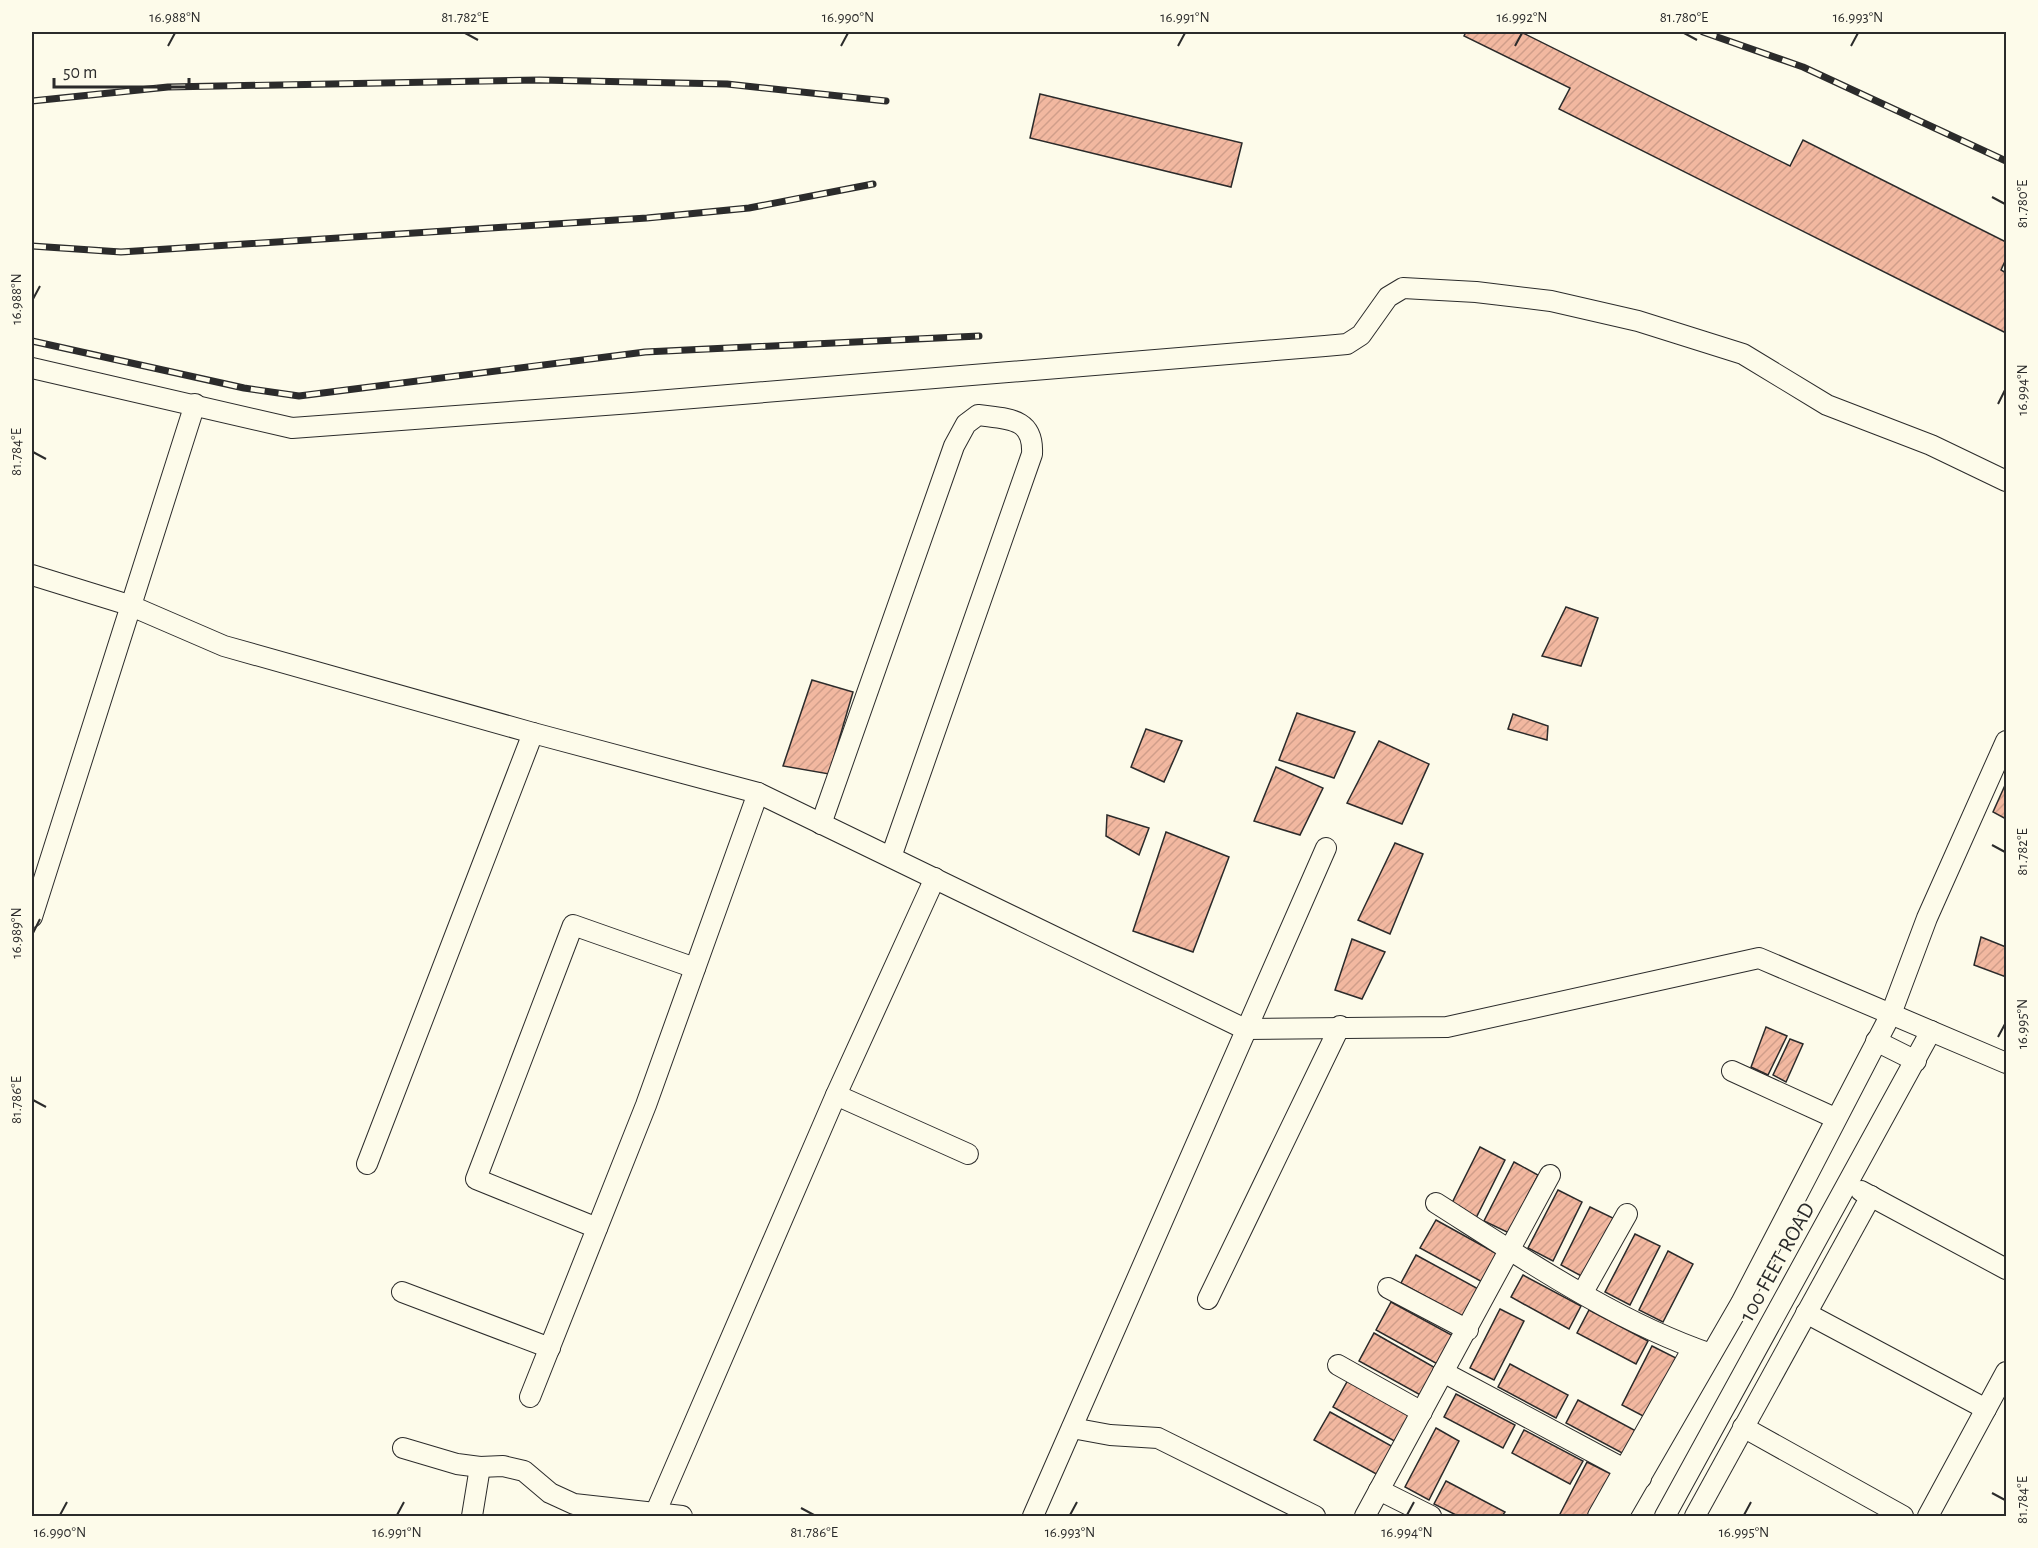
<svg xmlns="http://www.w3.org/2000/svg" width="2038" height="1548" viewBox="0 0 2038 1548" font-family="'Alegreya Sans',sans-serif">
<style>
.building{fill:url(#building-hatch);stroke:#2b2b2b;stroke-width:1.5}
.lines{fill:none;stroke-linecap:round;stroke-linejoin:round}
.minor-casing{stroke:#2b2b2b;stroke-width:22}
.minor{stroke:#fdfbea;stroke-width:20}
.rail-casing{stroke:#2b2b2b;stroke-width:7}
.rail{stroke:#fdfbea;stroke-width:4.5;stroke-dasharray:14;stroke-linecap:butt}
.ticks{fill:none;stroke:#2b2b2b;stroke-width:2}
.labels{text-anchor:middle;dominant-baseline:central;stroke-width:4.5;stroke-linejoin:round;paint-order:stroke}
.street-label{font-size:22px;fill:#2b2b2b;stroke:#fdfbea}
.neatline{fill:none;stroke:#2b2b2b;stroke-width:2}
.ticks-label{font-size:15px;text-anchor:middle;fill:#2b2b2b}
</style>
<defs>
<pattern id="building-hatch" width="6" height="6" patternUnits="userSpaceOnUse" patternTransform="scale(1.5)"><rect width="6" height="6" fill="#f2b8a0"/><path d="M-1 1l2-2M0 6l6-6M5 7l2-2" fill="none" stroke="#d09e8a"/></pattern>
</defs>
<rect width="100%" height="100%" fill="#fdfbea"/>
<g class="building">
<polygon points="1466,32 1521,32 1790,166 1803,140 2006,242 2006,259 2001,270 2006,273 2006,333 1559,109 1570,88 1464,36"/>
<polygon points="1040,94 1242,143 1231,187 1030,138"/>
<polygon points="1566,607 1598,618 1581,666 1542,656"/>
<polygon points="812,680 853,692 829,774 783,766"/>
<polygon points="1297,713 1355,732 1334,778 1279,760"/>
<polygon points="1513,714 1548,726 1547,740 1508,729"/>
<polygon points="1146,729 1182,741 1164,782 1131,767"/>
<polygon points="1379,741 1429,764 1402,824 1347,803"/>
<polygon points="1276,767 1323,788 1300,835 1254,821"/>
<polygon points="2006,783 2006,819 1993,812"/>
<polygon points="1107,815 1149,828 1139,855 1106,836"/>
<polygon points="1166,832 1229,857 1193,952 1133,931"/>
<polygon points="1395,843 1423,854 1390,934 1358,920"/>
<polygon points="1981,937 2006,947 2006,977 1974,965"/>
<polygon points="1352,939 1385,952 1362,999 1335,990"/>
<polygon points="1766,1027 1787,1036 1768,1075 1751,1067"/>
<polygon points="1790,1039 1803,1044 1786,1082 1773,1075"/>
<polygon points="1480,1147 1505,1160 1476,1218 1451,1205"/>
<polygon points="1514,1162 1538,1175 1509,1233 1484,1221"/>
<polygon points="1558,1190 1582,1202 1553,1261 1528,1248"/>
<polygon points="1590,1207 1615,1219 1585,1278 1561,1265"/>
<polygon points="1436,1220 1501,1256 1486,1284 1420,1248"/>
<polygon points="1635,1234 1660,1246 1630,1305 1605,1292"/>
<polygon points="1668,1251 1693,1264 1663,1322 1639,1310"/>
<polygon points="1416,1255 1482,1291 1466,1319 1401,1283"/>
<polygon points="1523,1275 1581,1306 1569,1329 1511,1297"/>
<polygon points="1391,1302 1457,1338 1441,1366 1376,1330"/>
<polygon points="1500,1309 1524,1321 1494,1380 1470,1368"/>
<polygon points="1589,1310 1648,1341 1636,1364 1577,1333"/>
<polygon points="1374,1333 1439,1370 1424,1397 1359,1361"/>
<polygon points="1652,1346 1676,1358 1645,1417 1622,1405"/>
<polygon points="1510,1364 1568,1395 1556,1418 1498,1387"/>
<polygon points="1348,1380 1413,1416 1398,1443 1333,1407"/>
<polygon points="1456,1394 1515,1425 1503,1448 1444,1417"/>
<polygon points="1578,1400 1636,1431 1624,1454 1566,1423"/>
<polygon points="1330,1412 1395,1448 1380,1476 1314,1440"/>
<polygon points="1436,1428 1459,1441 1429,1500 1405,1487"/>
<polygon points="1524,1430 1583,1461 1570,1484 1512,1453"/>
<polygon points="1587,1462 1611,1474 1589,1516 1559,1516"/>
<polygon points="1446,1481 1505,1512 1502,1516 1458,1516 1434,1504"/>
</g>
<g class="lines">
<defs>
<g id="minor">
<polyline points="32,368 292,428 632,403 1325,346 1347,344 1361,335 1388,297 1403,288 1476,292 1551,301 1638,321 1743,354 1827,405 1931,445 2006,481"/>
<polyline points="32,575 129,605 224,646 533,733 758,793 1245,1029 1447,1027 1759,958 2006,1063"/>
<path d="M 821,824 L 954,446 L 966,424 L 978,415 C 1007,419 1034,417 1032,454 L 891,857"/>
<polyline points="32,917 195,404"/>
<polyline points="1876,1041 1916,1061"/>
<polyline points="1732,1071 1835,1118"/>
<polyline points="836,1095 968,1154"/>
<polyline points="367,1164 533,733"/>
<polyline points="1861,1191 2006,1269"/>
<path d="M 1436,1203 C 1521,1257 1616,1322 1711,1354"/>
<polyline points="597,1228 476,1179 573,925 695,968"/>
<polyline points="1388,1288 1468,1330"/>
<polyline points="402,1292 550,1348"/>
<polyline points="1583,1292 1627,1214"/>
<polyline points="1208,1299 1340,1026"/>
<polyline points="1806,1313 1986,1409"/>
<polyline points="1338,1365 1422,1412"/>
<polyline points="1443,1372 1641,1478"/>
<polyline points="530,1397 646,1105 758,793"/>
<polyline points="1743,1427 1903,1516"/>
<polyline points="1072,1428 1110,1435 1158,1438 1315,1516"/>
<polyline points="403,1448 457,1464 480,1467 503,1466 524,1471 550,1493 574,1504 682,1516"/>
<polyline points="1379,1490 1431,1516"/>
<polyline points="472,1516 480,1467"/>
<polyline points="654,1516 836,1095 935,878"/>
<polyline points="1033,1516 1326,848"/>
<polyline points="1365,1516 1550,1175"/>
<polyline points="1598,1516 1693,1348"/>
<polyline points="1618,1516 1741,1303 1891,1014 1927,918 2006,741"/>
<polyline points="1665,1516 1931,1031"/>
<polyline points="1695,1516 1871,1196"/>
<polyline points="1928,1516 2006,1372"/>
</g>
</defs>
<use href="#minor" class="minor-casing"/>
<use href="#minor" class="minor"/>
<defs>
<g id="rail">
<polyline points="1703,32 1803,67 2006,161"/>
<polyline points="32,101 168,87 540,80 727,84 886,101"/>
<polyline points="32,246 121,252 647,218 749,208 873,184"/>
<polyline points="32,341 244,388 299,396 645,352 979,336"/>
</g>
</defs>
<use href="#rail" class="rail-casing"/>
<use href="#rail" class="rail"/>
</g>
<path class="ticks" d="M 465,33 L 478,40M 1684,33 L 1697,40M 168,46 L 175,33M 841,46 L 848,33M 1178,46 L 1185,33M 1515,46 L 1522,33M 1851,46 L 1858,33M 1992,197 L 2005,204M 33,299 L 40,286M 1998,404 L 2005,390M 33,452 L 46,459M 1992,845 L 2005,852M 33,933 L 40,919M 1998,1037 L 2005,1024M 33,1100 L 46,1107M 1992,1493 L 2005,1500M 801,1508 L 814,1515M 60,1515 L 67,1502M 397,1515 L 404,1502M 1070,1515 L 1077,1502M 1407,1515 L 1414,1502M 1744,1515 L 1751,1502"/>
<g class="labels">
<g class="street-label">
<text transform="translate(1777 1262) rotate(-61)">100 FEET ROAD</text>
</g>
</g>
<rect width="2038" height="1548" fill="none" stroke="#fdfbea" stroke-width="66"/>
<path d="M54 78v9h135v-9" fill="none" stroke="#2b2b2b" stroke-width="3"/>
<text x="63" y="78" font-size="18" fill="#2b2b2b" stroke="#fdfbea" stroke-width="4.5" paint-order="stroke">50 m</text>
<rect x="33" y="33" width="1972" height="1482" class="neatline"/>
<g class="ticks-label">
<text x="175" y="22">16.988°N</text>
<text x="465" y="22">81.782°E</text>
<text x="848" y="22">16.990°N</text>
<text x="1185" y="22">16.991°N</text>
<text x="1522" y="22">16.992°N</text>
<text x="1684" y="22">81.780°E</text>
<text x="1858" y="22">16.993°N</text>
<text transform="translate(2022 204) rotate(-90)" y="5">81.780°E</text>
<text transform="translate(16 299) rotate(-90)" y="5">16.988°N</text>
<text transform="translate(2022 390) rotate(-90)" y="5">16.994°N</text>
<text transform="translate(16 452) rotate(-90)" y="5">81.784°E</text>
<text transform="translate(2022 852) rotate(-90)" y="5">81.782°E</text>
<text transform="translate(16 933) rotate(-90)" y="5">16.989°N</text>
<text transform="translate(2022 1024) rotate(-90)" y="5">16.995°N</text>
<text transform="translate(16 1100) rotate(-90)" y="5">81.786°E</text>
<text transform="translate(2022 1500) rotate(-90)" y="5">81.784°E</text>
<text x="60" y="1537">16.990°N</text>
<text x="397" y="1537">16.991°N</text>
<text x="814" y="1537">81.786°E</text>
<text x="1070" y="1537">16.993°N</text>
<text x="1407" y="1537">16.994°N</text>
<text x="1744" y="1537">16.995°N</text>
</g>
</svg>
